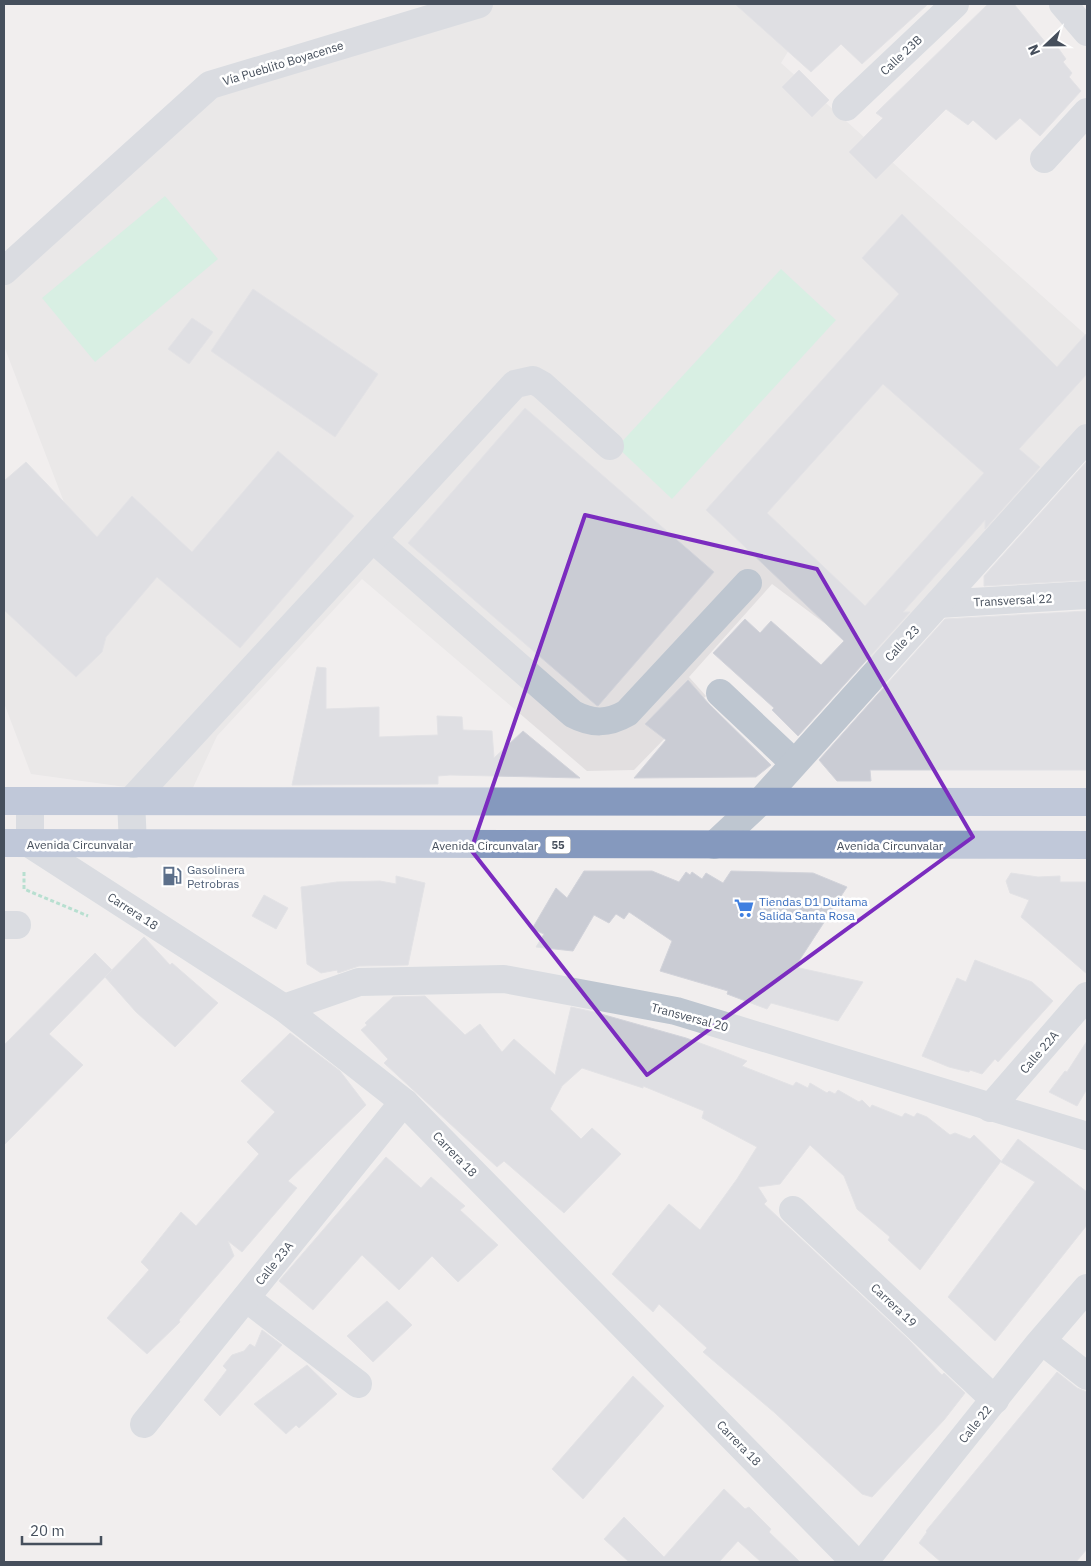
<svg xmlns="http://www.w3.org/2000/svg" width="1091" height="1566" viewBox="0 0 1091 1566" font-family="'IBM Plex Sans',sans-serif">
<style>
.education{fill:#e2dfe0}
.green{fill:#bbefd6}
.building{fill:#caccd4;stroke:#d2d3da;fill-rule:evenodd}
.lines{fill:none;stroke-linecap:round;stroke-linejoin:round}
.path{stroke:#73cdac;stroke-width:3;stroke-dasharray:4 2.5;stroke-linecap:butt}
.minor{stroke:#bec6d0;stroke-width:28}
.highway{stroke:#8599be;stroke-width:28}
.marked{fill:none;stroke:#7b2cbf;stroke-width:4;stroke-linejoin:round}
.labels{text-anchor:middle;dominant-baseline:central;stroke-width:5;stroke-linejoin:round;paint-order:stroke}
.shield{fill:#fff;stroke:#7e848d;stroke-width:1}
.shield-label{font-size:11px;font-weight:bold;fill:#464f5c}
.street-label{font-size:12px;fill:#464f5c;stroke:#fff}
.service-label{font-size:12px;fill:#4e5e75;stroke:#fff;text-anchor:start}
.shop-label{font-size:12px;fill:#366cbe;stroke:#fff;text-anchor:start}
</style>
<rect width="100%" height="100%" fill="#f1eeee"/>
<polygon class="education" points="467,4 817,4 781,63 1087,336 1087,440 883,667 772,584 689,677 706,696 634,770 587,771 362,579 217,736 191,792 155,791 31,774 4,703 4,612 77,536 4,346 4,272 203,90"/>
<g class="green">
<polygon points="165,196 218,259 95,362 42,298"/>
<polygon points="781,269 836,320 672,499 617,447"/>
</g>
<g class="building">
<polygon points="735,4 928,4 862,64 841,44 811,72"/>
<polygon points="988,4 1014,4 1046,43 1051,38 1066,59 1063,62 1072,73 1069,77 1081,91 1040,136 1020,118 996,140 973,120 968,125 946,109 876,179 849,152 883,118 876,113"/>
<polygon points="799,70 829,100 812,117 782,87"/>
<path d="M 902,214 L 1057,367 L 1087,333 L 1087,374 L 1019,449 L 1040,467 L 985,529 L 985,520 L 903,612 L 910,612 L 798,736 L 772,710 L 774,708 L 713,653 L 745,619 L 760,633 L 771,621 L 821,665 L 844,641 L 706,510 L 899,294 L 862,258 ZM 883,384 L 984,473 L 865,606 L 767,513 Z"/>
<polygon points="253,289 378,374 335,437 211,351"/>
<polygon points="192,318 213,332 189,364 168,349"/>
<polygon points="525,408 714,572 598,706 596,705 408,543"/>
<polygon points="278,451 354,516 240,648 157,577 106,637 102,652 76,677 4,610 4,481 26,462 97,537 132,496 192,552"/>
<polygon points="1087,461 1087,580 984,586 984,576"/>
<polygon points="1087,611 1087,770 870,770 871,781 837,781 819,760 945,619"/>
<polygon points="317,667 326,668 326,709 379,707 379,737 438,735 437,716 462,717 463,730 492,731 494,758 523,731 580,778 450,775 438,776 438,784 292,785"/>
<polygon points="688,680 709,704 771,765 756,777 634,778 666,740 645,724"/>
<polygon points="584,871 652,871 679,882 686,872 690,875 692,872 702,879 706,873 723,883 731,871 813,873 847,887 795,967 863,982 838,1021 771,1003 767,1009 727,994 728,991 660,971 672,941 629,912 624,919 616,914 609,923 594,915 573,951 536,947 544,934 532,929 556,888 567,898"/>
<polygon points="1011,873 1038,877 1060,876 1060,882 1087,882 1087,974 1021,917 1029,900 1010,893 1006,881"/>
<polygon points="396,876 425,883 408,965 359,966 338,973 337,970 321,973 307,964 301,887 337,882 380,881 396,884"/>
<polygon points="264,895 288,908 276,929 252,916"/>
<polygon points="144,937 170,965 172,963 218,1003 175,1047 136,1012 105,977"/>
<polygon points="95,953 112,970 49,1034 83,1065 4,1145 4,1045"/>
<polygon points="975,960 1032,982 1053,1001 998,1062 995,1059 982,1074 970,1070 969,1072 949,1067 922,1056 957,978 966,982"/>
<polygon points="425,996 465,1035 480,1024 502,1052 514,1039 555,1075 571,1007 594,1012 686,1038 719,1050 747,1061 742,1066 793,1086 796,1082 808,1088 810,1083 827,1093 829,1091 835,1094 838,1090 859,1102 862,1100 870,1108 872,1105 902,1117 905,1113 914,1117 917,1113 927,1117 950,1135 955,1133 970,1139 974,1135 1001,1161 920,1270 888,1240 890,1237 857,1209 844,1176 810,1145 780,1184 758,1187 767,1201 764,1204 909,1340 942,1375 944,1373 965,1393 944,1420 872,1497 862,1494 775,1413 703,1352 707,1348 659,1304 653,1312 612,1274 669,1204 700,1230 737,1179 757,1147 702,1118 704,1111 643,1086 643,1088 582,1068 562,1086 550,1109 581,1139 592,1128 621,1154 564,1213 504,1161 497,1167 384,1063 388,1059 361,1030 367,1025 365,1023 393,997"/>
<polygon points="290,1033 340,1071 366,1105 288,1181 297,1188 242,1252 228,1241 234,1256 179,1320 180,1322 147,1354 107,1318 149,1270 141,1262 181,1212 196,1226 259,1154 247,1142 275,1112 241,1081"/>
<polygon points="1087,1041 1087,1089 1077,1106 1049,1092 1065,1071 1067,1072"/>
<polygon points="1018,1139 1087,1192 1087,1225 995,1341 948,1297 1035,1182 1001,1162"/>
<polygon points="386,1157 421,1188 431,1177 465,1206 460,1210 498,1245 458,1282 432,1256 399,1290 362,1255 313,1310 279,1281"/>
<polygon points="387,1301 412,1325 373,1362 347,1336"/>
<polygon points="262,1330 282,1345 220,1416 204,1400 227,1370 223,1366 232,1355 244,1351 250,1344 255,1347"/>
<polygon points="307,1365 337,1394 299,1428 296,1425 286,1434 254,1404"/>
<polygon points="1057,1372 1077,1388 1087,1392 1087,1549 1076,1562 941,1562 919,1543 927,1532 926,1531"/>
<polygon points="633,1376 664,1406 583,1499 552,1469"/>
<polygon points="724,1489 745,1509 749,1507 771,1529 769,1532 800,1562 761,1562 738,1541 719,1562 629,1562 604,1539 624,1517 664,1557"/>
</g>
<g class="lines">
<polyline class="path" points="24,872 24,889 88,916"/>
<g class="minor">
<polyline points="1063,4 1087,32"/>
<polyline points="846,107 955,4"/>
<polyline points="1044,159 1087,112"/>
<polyline points="4,271 210,85 479,4"/>
<path d="M 373,539 L 573,714 C 592,724 608,724 627,713 L 748,583"/>
<polyline points="938,604 1087,595"/>
<polyline points="720,693 793,762"/>
<polyline points="30,801 30,844 284,1008 405,1103 855,1562"/>
<polyline points="133,844 131,801 515,384 533,380 542,385 610,446"/>
<polyline points="714,845 760,802 1087,438"/>
<polyline points="4,925 17,925"/>
<polyline points="284,1008 359,982 504,979 676,1011 1087,1136"/>
<polyline points="990,1108 1087,996"/>
<polyline points="793,1210 995,1400"/>
<polyline points="246,1298 358,1384"/>
<polyline points="1042,1341 1087,1376"/>
<polyline points="144,1424 397,1110 405,1103"/>
<polyline points="864,1562 1037,1346 1087,1288"/>
</g>
<g class="highway">
<polyline points="4,801 1087,802"/>
<polyline points="4,843 1087,845"/>
</g>
</g>
<path d="M0 0H1091V1566H0ZM 585,515 L 817,569 L 973,837 L 647,1075 L 471,850 Z" fill="#f1eeee" fill-opacity=".55" fill-rule="evenodd"/>
<path class="marked" d="M 585,515 L 817,569 L 973,837 L 647,1075 L 471,850 Z"/>
<defs>
<symbol id="fuel-bare" viewBox="-9 -9 18 18"><path d="M-5.5-6h7V0h2V4h1.3V-2.5L3-4.5l.8-.8L6-3V5H2.5V1h-1V6h-7ZM-4.2-4.7v3.2H.2V-4.7Z" fill="#5c6f8a" stroke="#fff" stroke-width="2.5" paint-order="stroke"/></symbol>
<symbol id="supermarket-bare" viewBox="-9 -9 18 18"><path d="M-6-5.5h2.5l.6 2H6L4.5 2H-2.5L-4.4-4H-6ZM-1.5 3.2a1.3 1.3 0 1 0 .1 0ZM3 3.2a1.3 1.3 0 1 0 .1 0Z" fill="#3f7fe0" stroke="#fff" stroke-width="2.5" paint-order="stroke"/></symbol>
</defs>
<g fill-rule="evenodd">
<use href="#fuel-bare" x="158" y="862" width="28" height="28"/>
<use href="#supermarket-bare" x="730" y="894" width="28" height="28"/>
</g>
<g class="labels">
<rect class="shield" x="545.5" y="836.5" width="25" height="17" rx="4"/>
<g class="shield-label">
<text x="558" y="845">55</text>
</g>
<g class="street-label">
<text transform="translate(901 55) rotate(-43)">Calle 23B</text>
<text transform="translate(283 63) rotate(-17)">Vía Pueblito Boyacense</text>
<text transform="translate(1013 600) rotate(-3)">Transversal 22</text>
<text transform="translate(902 643) rotate(-47)">Calle 23</text>
<text x="80" y="844">Avenida Circunvalar</text>
<text x="485" y="845">Avenida Circunvalar</text>
<text x="890" y="845">Avenida Circunvalar</text>
<text transform="translate(133 911) rotate(33)">Carrera 18</text>
<text transform="translate(690 1017) rotate(15)">Transversal 20</text>
<text transform="translate(1039 1052) rotate(-49)">Calle 22A</text>
<text transform="translate(455 1154) rotate(46)">Carrera 18</text>
<text transform="translate(274 1263) rotate(-51)">Calle 23A</text>
<text transform="translate(894 1305) rotate(43)">Carrera 19</text>
<text transform="translate(975 1424) rotate(-51)">Calle 22</text>
<text transform="translate(739 1443) rotate(46)">Carrera 18</text>
</g>
<g class="service-label">
<text x="187" y="869">Gasolinera<tspan x="187" dy="14">Petrobras</tspan></text>
</g>
<g class="shop-label">
<text x="759" y="901">Tiendas D1 Duitama<tspan x="759" dy="14">Salida Santa Rosa</tspan></text>
</g>
</g>
<rect width="1091" height="1566" fill="none" stroke="#464f5c" stroke-width="10"/>
<g transform="translate(1046 45) rotate(248)" stroke="#ffffff" stroke-width="4" paint-order="stroke">
<path d="M0-4L9 19L0 12L-9 19Z" fill="#464f5c"/>
<text y="-8" font-size="14" font-weight="bold" text-anchor="middle" fill="#464f5c">N</text>
</g>
<path d="M22 1536v8h79v-8" fill="none" stroke="#464f5c" stroke-width="2.5"/>
<text x="30" y="1536" font-size="15" fill="#464f5c" stroke="#ffffff" stroke-width="4" paint-order="stroke">20 m</text>
</svg>
